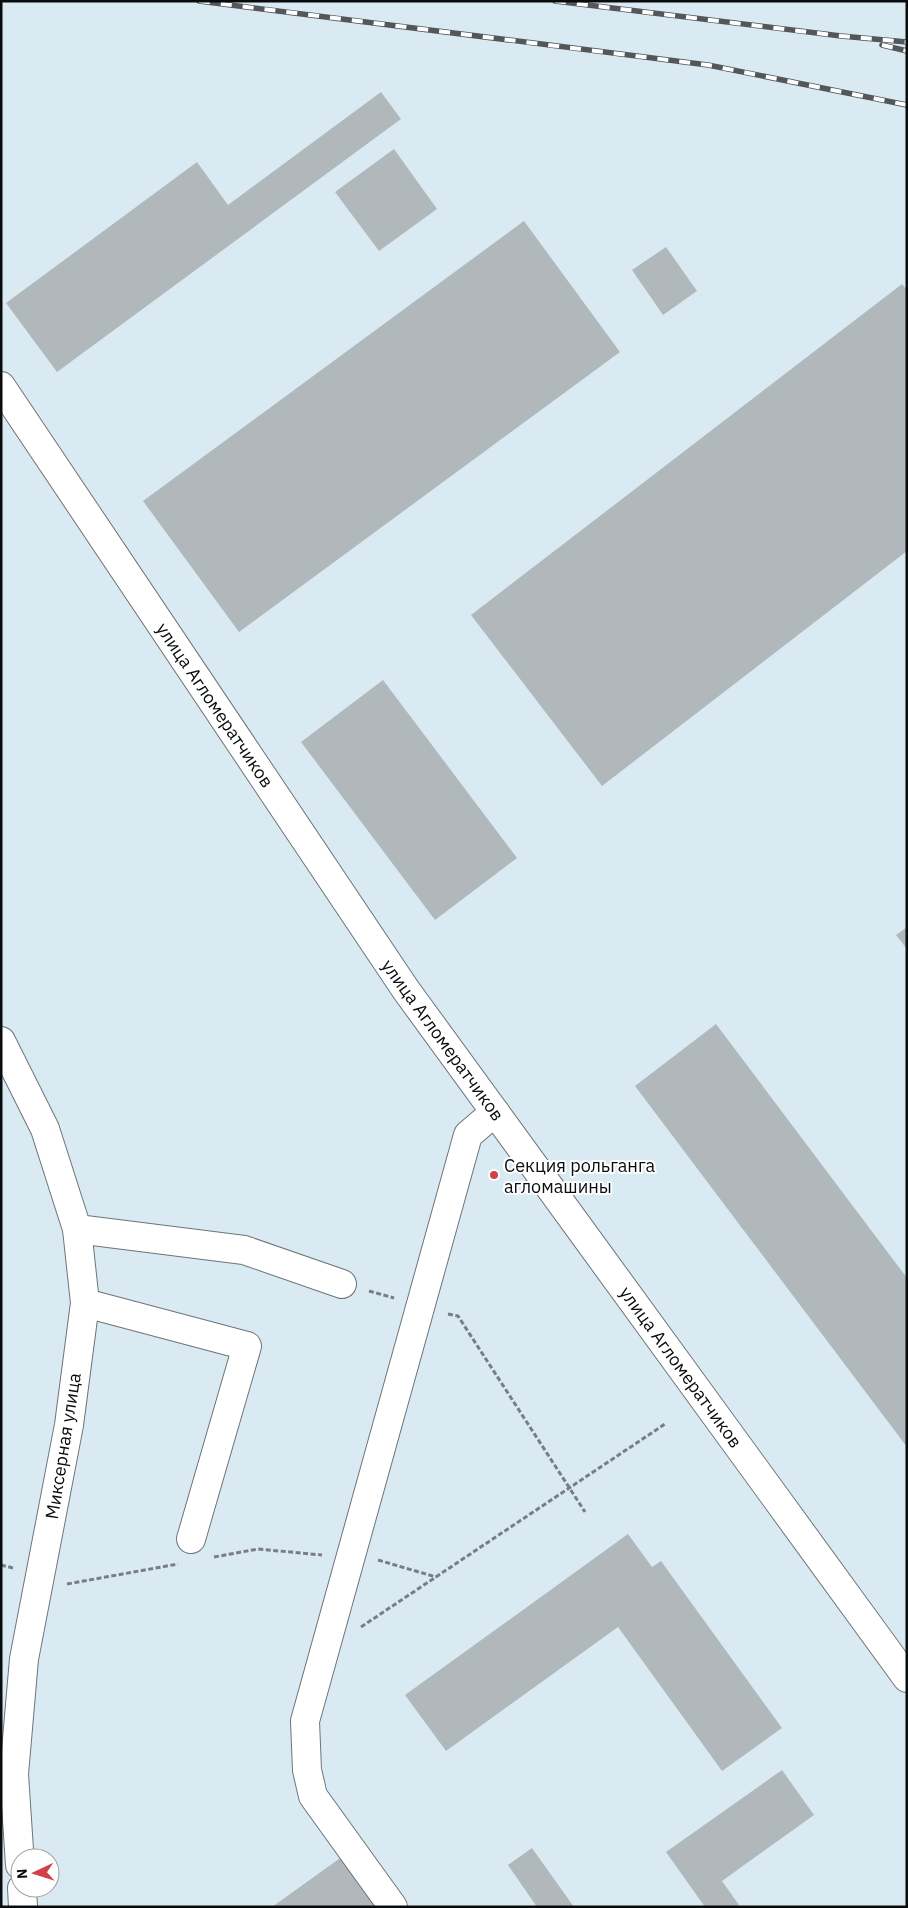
<svg xmlns="http://www.w3.org/2000/svg" width="908" height="1908" viewBox="0 0 908 1908" font-family="'IBM Plex Sans',sans-serif">
<style>
.built{fill:#daeaf3;fill-rule:evenodd}
.building{fill:#b0b8bc}
.lines{fill:none;stroke-linecap:round;stroke-linejoin:round}
.minor-casing{stroke:#6d7478;stroke-width:30}
.path{stroke:#797e81;stroke-width:3;stroke-dasharray:5 2.5;stroke-linecap:butt}
.minor{stroke:#fff;stroke-width:28}
.rail-casing{stroke:#525759;stroke-width:5.5}
.rail{stroke:#fff;stroke-width:4;stroke-dasharray:11;stroke-linecap:butt}
.poi-dot{fill:#d1414a;stroke:#fff;stroke-width:2}
.labels{text-anchor:middle;dominant-baseline:central;stroke-width:4;stroke-linejoin:round;paint-order:stroke}
.street-label{font-size:18px;fill:#090c0d;stroke:#fff}
.poi-label{font-size:18px;fill:#090c0d;stroke:#fff;text-anchor:start}
</style>
<rect width="100%" height="100%" fill="#edf5fa"/>
<path class="built" d="M 1,1 L 907,1 L 907,1907 L 1,1907 ZM 20,1858 L 50,1858 L 50,1888 L 20,1888 Z"/>
<g class="building">
<polygon points="381,92 401,119 57,372 6,303 197,162 228,205"/>
<polygon points="394,149 437,209 379,251 335,192"/>
<polygon points="524,221 620,352 239,632 143,501"/>
<polygon points="666,247 697,291 663,315 632,270"/>
<polygon points="902,284 907,290 907,551 602,786 471,615"/>
<polygon points="383,680 517,858 435,920 301,742"/>
<polygon points="907,927 907,949 896,935"/>
<polygon points="716,1024 907,1278 907,1447 635,1086"/>
<polygon points="628,1534 652,1567 661,1561 782,1728 722,1771 618,1627 446,1751 405,1695"/>
<polygon points="782,1770 814,1815 722,1881 739,1905 737,1907 705,1907 666,1852"/>
<polygon points="532,1848 574,1907 537,1907 508,1865"/>
<polygon points="343,1856 380,1907 272,1907"/>
</g>
<g class="lines">
<defs>
<g id="minor">
<polyline points="1,386 406,990 907,1678"/>
<polyline points="1,1041 45,1129 77,1229 85,1303 69,1425 24,1659 14,1774 20,1865"/>
<polyline points="77,1229 244,1250 342,1284"/>
<polyline points="85,1303 247,1346 191,1539"/>
<polyline points="22,1888 23,1907"/>
<polyline points="393,1907 313,1796 307,1770 305,1721 468,1135 495,1112"/>
</g>
</defs>
<use href="#minor" class="minor-casing"/>
<g class="path">
<polyline points="369,1291 394,1298"/>
<polyline points="448,1314 458,1316 585,1512"/>
<polyline points="214,1557 258,1549 322,1555"/>
<polyline points="378,1560 436,1577"/>
<polyline points="1,1565 13,1568"/>
<polyline points="67,1584 178,1564"/>
<polyline points="361,1627 665,1424"/>
</g>
<use href="#minor" class="minor"/>
<defs>
<g id="rail">
<polyline points="199,1 708,65 907,105"/>
<polyline points="555,1 841,36 907,42"/>
<polyline points="882,45 907,51"/>
</g>
</defs>
<use href="#rail" class="rail-casing"/>
<use href="#rail" class="rail"/>
</g>
<circle class="poi-dot" cx="494" cy="1175" r="5"/>
<g class="labels">
<g class="street-label">
<text transform="translate(215 705) rotate(56)">улица Агломератчиков</text>
<text transform="translate(443 1040) rotate(54)">улица Агломератчиков</text>
<text transform="translate(681 1367) rotate(54)">улица Агломератчиков</text>
<text transform="translate(63 1446) rotate(-81)">Миксерная улица</text>
</g>
<g class="poi-label">
<text x="504" y="1165">Секция рольганга<tspan x="504" dy="21">агломашины</tspan></text>
</g>
</g>
<rect width="908" height="1908" fill="none" stroke="#090c0d" stroke-width="5"/>
<g transform="translate(35 1873) rotate(266)"><circle r="24" fill="#ffffff" stroke="#9d9e9e"/>
<path d="M0-4L9 19L0 12L-9 19Z" fill="#d1414a"/>
<text y="-8" font-size="14" font-weight="bold" text-anchor="middle" fill="#090c0d">N</text>
</g>
</svg>
